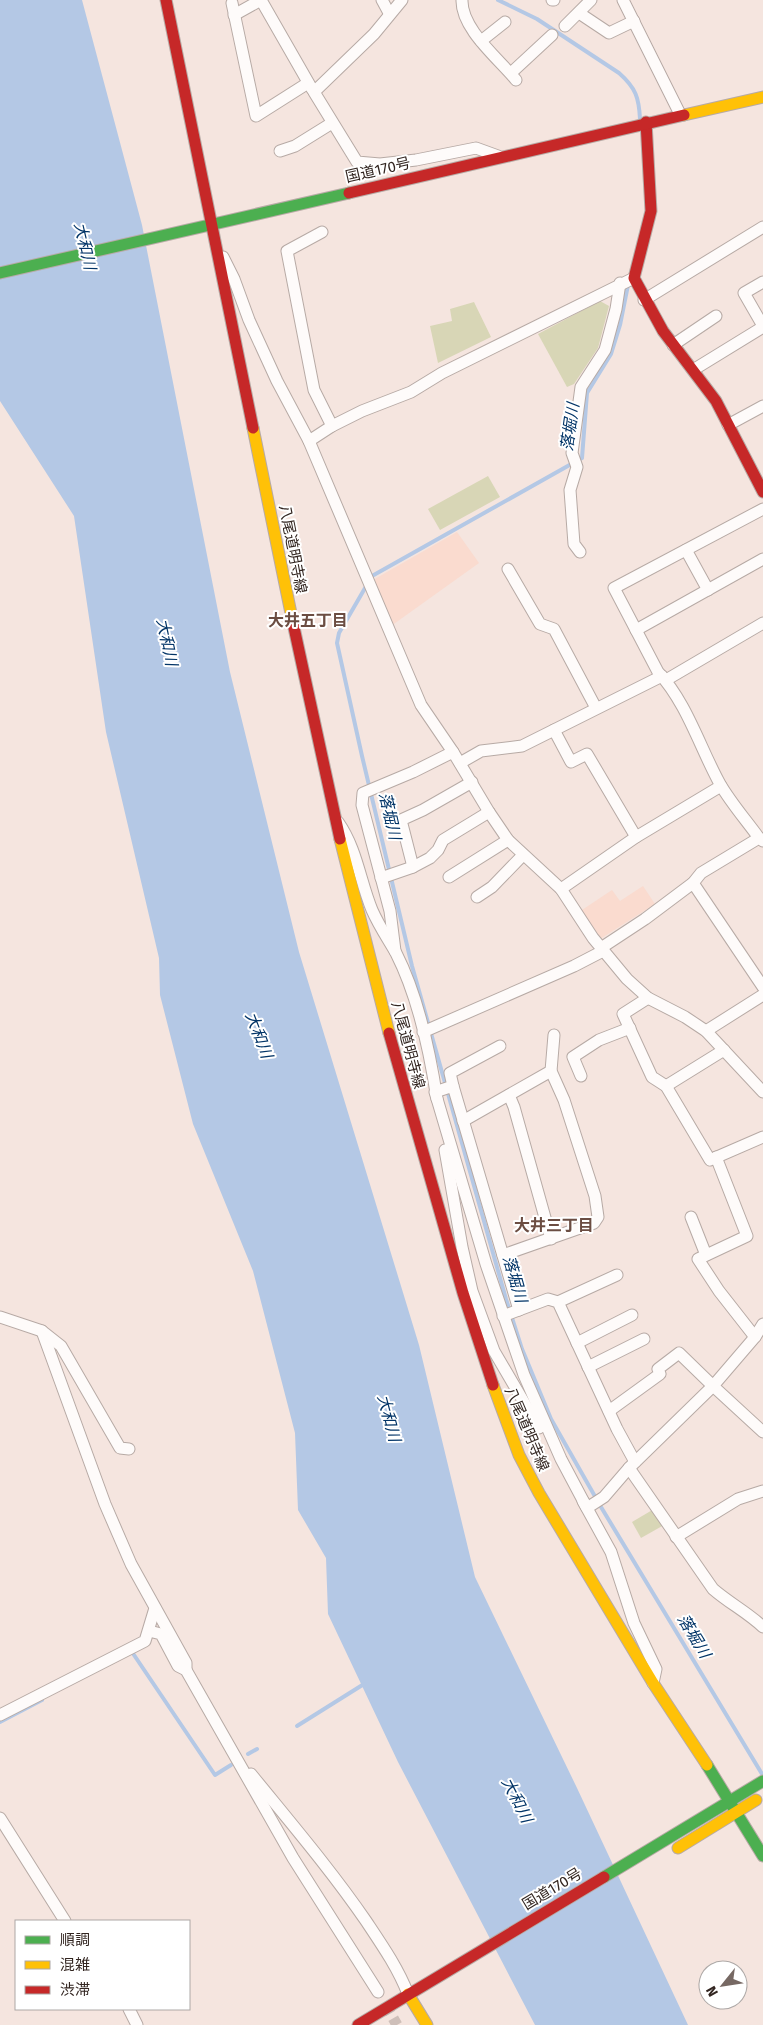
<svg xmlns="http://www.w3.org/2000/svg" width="763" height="2025" viewBox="0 0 763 2025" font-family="'Fira Sans','Noto Sans JP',sans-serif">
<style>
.built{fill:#fadbcf}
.green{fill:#d8d6b6}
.water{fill:#b4c8e5}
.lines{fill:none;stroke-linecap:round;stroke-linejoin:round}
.stream{stroke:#b4c8e5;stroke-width:4}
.street-tunnel{stroke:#cebfb9;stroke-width:11;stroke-dasharray:11 5.5;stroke-linecap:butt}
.street-casing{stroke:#b7aaa5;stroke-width:13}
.fast-casing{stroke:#b7aaa5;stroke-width:13}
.slow-casing{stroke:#b7aaa5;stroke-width:13}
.jam-casing{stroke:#b7aaa5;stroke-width:13}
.street{stroke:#fefbfa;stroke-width:11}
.fast{stroke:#4caf50;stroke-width:11}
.slow{stroke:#ffc107;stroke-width:11}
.jam{stroke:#c62828;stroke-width:11}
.labels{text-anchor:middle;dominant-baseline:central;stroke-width:4;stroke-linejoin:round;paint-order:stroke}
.street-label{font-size:15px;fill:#322520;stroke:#fff}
.water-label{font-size:16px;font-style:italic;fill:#023467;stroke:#fff}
.neighbourhood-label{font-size:16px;font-weight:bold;fill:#6b4d42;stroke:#fff}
</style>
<rect width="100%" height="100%" fill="#f5e5df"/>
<g class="built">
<polygon points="457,532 479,563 391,626 373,580"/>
<polygon points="643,886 655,904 597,941 579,912 612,890 620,901"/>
</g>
<g class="green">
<polygon points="600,301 609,306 598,348 574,384 567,387 538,334"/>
<polygon points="474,302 491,337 438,363 430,326 452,321 450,309"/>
<polygon points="488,476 500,497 440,530 428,509"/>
<polygon points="654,1509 664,1525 641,1538 632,1522"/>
</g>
<polygon class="water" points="0,0 82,0 142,225 230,672 299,952 419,1345 475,1577 577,1788 688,2025 535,2025 398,1762 328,1614 326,1558 298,1510 295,1433 253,1271 193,1124 160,995 159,958 106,732 74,516 0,401"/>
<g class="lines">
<g class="stream">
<path d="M 498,0 L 537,19 L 619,73 C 636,88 639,98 640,119"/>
<polyline points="628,285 620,325 611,354 587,393 582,458 372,576 339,633 337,643 362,756 412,966 506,1299 522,1349 551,1419 601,1507 762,1774"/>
<polyline points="130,1653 132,1652 215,1775 231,1765"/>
<polyline points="0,1722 42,1700"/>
<polyline points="297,1726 364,1684"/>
<polyline points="248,1754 257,1749"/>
</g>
<polyline class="street-tunnel" points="385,2004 397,2025"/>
<defs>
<g id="street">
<polyline points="261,0 312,89"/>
<polyline points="382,0 389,13"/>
<polyline points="402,0 374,34 314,92 357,162 380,164 416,160 476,148 498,156"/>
<path d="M 462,0 C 461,29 499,59 516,80"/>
<polyline points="552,0 554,0"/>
<polyline points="623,0 680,114"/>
<polyline points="232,3 256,116 308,83"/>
<polyline points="579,13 609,33 634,21"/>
<polyline points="234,15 261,0"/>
<polyline points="565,26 591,0"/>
<polyline points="481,41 505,22"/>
<polyline points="511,73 552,35"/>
<polyline points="280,151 295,146 332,123"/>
<polyline points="322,232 287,251 314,390 332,426"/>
<polyline points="223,257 234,279 249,320 277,381 309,441 421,705 453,752 489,812 508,840 561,889 593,938 627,979 648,998 685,1017 706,1031 763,1092"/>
<polyline points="763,282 744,293 763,326"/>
<polyline points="644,300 763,227"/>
<polyline points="673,345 716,316"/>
<polyline points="693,370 763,327"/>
<polyline points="728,425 763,406"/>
<polyline points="309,441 332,426 362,411 411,392 442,373 634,278"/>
<polyline points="686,550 708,590"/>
<polyline points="580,552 574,544 570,490 577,467 572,453 581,387 605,350 616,309 620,283"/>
<polyline points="508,569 540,624 554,629 596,708"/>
<polyline points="636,630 763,559"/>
<polyline points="666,680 763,623"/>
<polyline points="554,730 571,762 587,754 636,837"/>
<polyline points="460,763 481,751 522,746 662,676"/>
<path d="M 338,822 C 357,849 360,881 372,910 C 379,926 388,939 396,953 C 418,996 430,1053 437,1099"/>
<path d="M 759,838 C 746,820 731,803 720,784 C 700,748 687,703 658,672 L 614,588 L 763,509"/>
<polyline points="413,867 401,820 423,810 472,782"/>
<polyline points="449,877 508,840"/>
<polyline points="381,878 413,867 430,858 438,850 443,840 489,812"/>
<polyline points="693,883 763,987"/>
<polyline points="561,889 636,837 721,786"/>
<polyline points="477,897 492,887 523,855"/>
<polyline points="601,948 645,919 693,883 701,873 759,838 763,841"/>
<polyline points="395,951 390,911 362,805 363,793 413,772 453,752"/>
<polyline points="648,998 623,1014 652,1077 666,1086 710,1160 763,1137"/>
<polyline points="706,1031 763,995"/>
<polyline points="423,1032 574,966 603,951"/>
<polyline points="581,1076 573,1057 599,1040 630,1028"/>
<polyline points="453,1086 450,1073 500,1046"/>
<polyline points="666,1086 724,1050"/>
<polyline points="509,1095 514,1107 551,1239"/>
<polyline points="463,1121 551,1071"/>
<polyline points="445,1150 462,1247 472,1291 494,1351 539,1428"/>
<polyline points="716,1157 747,1236 698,1259 719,1291 755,1337"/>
<polyline points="691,1217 706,1255"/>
<polyline points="503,1255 594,1223 598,1217 595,1196 564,1100 551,1071 554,1035"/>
<polyline points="558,1302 617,1275"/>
<polyline points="519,1310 453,1086 435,1092 486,1264 524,1375 561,1459 587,1508 604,1497 629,1468 713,1386 763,1432"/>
<polyline points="503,1316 548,1299 558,1302 617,1429 635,1462"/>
<polyline points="0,1317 42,1331 61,1346 120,1448 129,1449"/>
<polyline points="42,1331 105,1504 131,1564 186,1663 186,1670"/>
<polyline points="577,1343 632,1315"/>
<polyline points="588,1367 644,1339"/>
<polyline points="609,1411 660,1374 658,1369 679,1353 713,1386 755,1337 763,1324"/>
<path d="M 629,1468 L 713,1589 C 729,1603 747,1612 763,1627"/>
<polyline points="583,1501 611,1552 634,1623 656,1669 653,1683"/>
<polyline points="676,1537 738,1499 763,1491"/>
<polyline points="149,1631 161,1634 178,1666 186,1670 293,1858 378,1992"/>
<polyline points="0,1715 145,1641 155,1608"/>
<path d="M 251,1774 C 290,1822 331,1870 366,1921 C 382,1945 398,1968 408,1994"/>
<polyline points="0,1818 65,1921"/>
<polyline points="129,2009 137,2025"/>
</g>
<g id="fast">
<polyline points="0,273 349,193"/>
<polyline points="707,1765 763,1856"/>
<polyline points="604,1877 763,1781"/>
</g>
<g id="slow">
<polyline points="684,115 763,97"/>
<polyline points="253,428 293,623"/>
<polyline points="340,839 389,1033"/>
<polyline points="493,1385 519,1455 539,1493 653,1683 707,1765"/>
<polyline points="678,1848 756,1800"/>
<polyline points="408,1994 427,2025"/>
</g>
<g id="jam">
<polyline points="166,0 253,428"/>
<polyline points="646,122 651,211 634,278 663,331 716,401 763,492"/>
<polyline points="349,193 684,115"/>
<polyline points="293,623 340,839"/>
<polyline points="389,1033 463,1293 493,1385"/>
<polyline points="358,2025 604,1877"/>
</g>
</defs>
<use href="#street" class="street-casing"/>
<use href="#fast" class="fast-casing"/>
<use href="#slow" class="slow-casing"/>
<use href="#jam" class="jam-casing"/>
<use href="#street" class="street"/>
<use href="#fast" class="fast"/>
<use href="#slow" class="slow"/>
<use href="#jam" class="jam"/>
</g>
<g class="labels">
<g class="street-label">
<text transform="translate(378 170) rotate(-13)">国道170号</text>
<text transform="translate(293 549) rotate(79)">八尾道明寺線</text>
<text transform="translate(408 1045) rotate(75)">八尾道明寺線</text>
<text transform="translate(527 1429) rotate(67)">八尾道明寺線</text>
<text transform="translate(552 1889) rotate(-31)">国道170号</text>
</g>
<g class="water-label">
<text transform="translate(85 246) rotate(77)">大和川</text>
<text transform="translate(570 427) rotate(-82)">落堀川</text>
<text transform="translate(167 642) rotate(78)">大和川</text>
<text transform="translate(390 816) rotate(77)">落堀川</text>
<text transform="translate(259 1035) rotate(69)">大和川</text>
<text transform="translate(515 1279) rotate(74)">落堀川</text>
<text transform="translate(389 1418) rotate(75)">大和川</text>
<text transform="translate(694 1636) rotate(59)">落堀川</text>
<text transform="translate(517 1800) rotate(63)">大和川</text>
</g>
<g class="neighbourhood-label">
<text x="308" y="620">大井五丁目</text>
<text x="554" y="1225">大井三丁目</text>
</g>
</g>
<rect x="15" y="1920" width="175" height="90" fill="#ffffff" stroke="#ada8a6"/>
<rect x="25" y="1936" width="25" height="8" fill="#4caf50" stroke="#ada8a6"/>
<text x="60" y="1945" font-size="15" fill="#322520">順調</text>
<rect x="25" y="1961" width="25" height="8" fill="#ffc107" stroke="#ada8a6"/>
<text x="60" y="1970" font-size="15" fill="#322520">混雑</text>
<rect x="25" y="1986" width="25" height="8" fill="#c62828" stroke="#ada8a6"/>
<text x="60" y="1995" font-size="15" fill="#322520">渋滞</text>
<g transform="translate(723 1985) rotate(240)"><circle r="24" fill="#ffffff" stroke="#ada8a6"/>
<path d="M0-4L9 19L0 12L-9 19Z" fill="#766863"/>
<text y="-8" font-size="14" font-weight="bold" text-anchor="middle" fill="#322520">N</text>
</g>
</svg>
